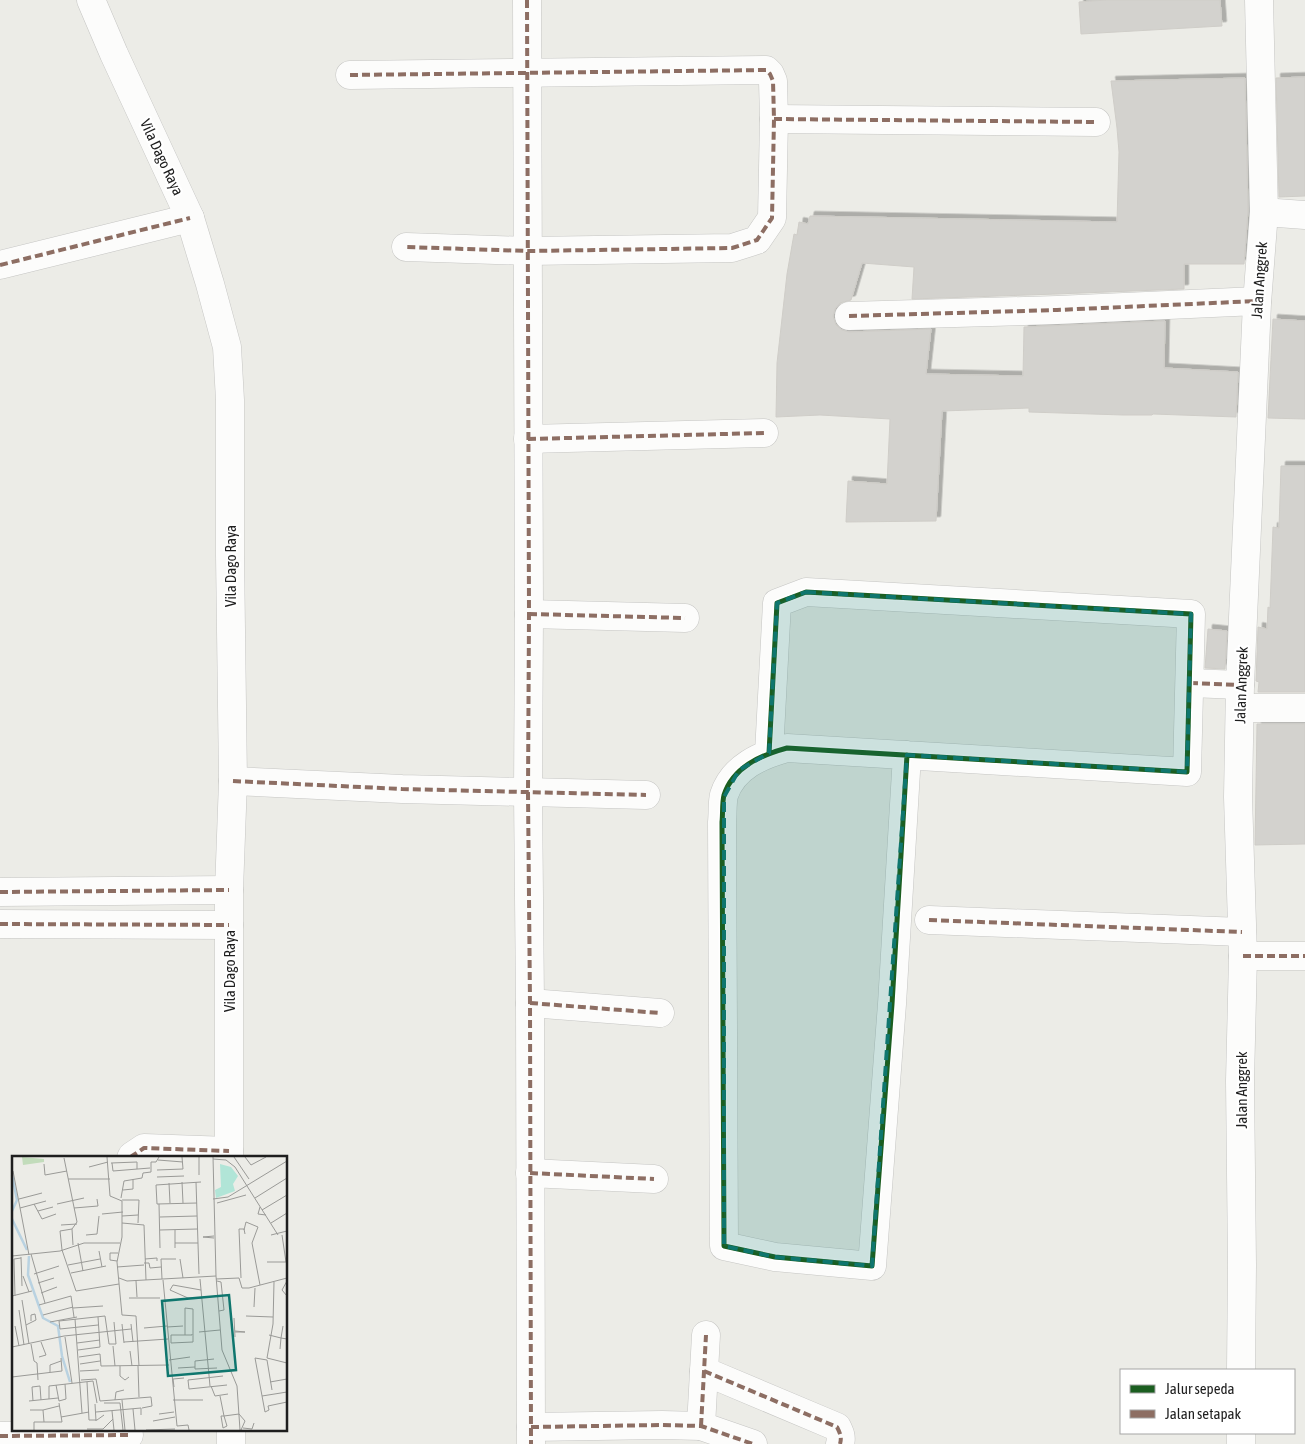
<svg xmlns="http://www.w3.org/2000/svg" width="1305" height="1444" viewBox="0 0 1305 1444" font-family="'Asap Condensed',sans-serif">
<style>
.building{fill:#d3d2ce;stroke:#cfcdc8;filter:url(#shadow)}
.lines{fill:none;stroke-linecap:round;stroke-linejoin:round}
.street-casing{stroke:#c5c5c3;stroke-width:29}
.street{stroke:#fcfcfb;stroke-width:28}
.quiet{stroke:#8d6e63;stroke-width:4;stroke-dasharray:8 4;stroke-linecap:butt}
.cycleway-casing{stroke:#fff;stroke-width:8}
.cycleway{stroke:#1b5e20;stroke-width:5}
.marked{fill:#0f766e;fill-opacity:0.2;stroke:#0f766e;stroke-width:4;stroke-dasharray:10 6;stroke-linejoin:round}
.labels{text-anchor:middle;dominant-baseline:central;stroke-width:4.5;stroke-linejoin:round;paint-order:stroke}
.street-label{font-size:15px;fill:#1e1e1e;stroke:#fff}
.inset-river{fill:none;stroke:#b9d2e1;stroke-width:2.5}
.inset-road{fill:none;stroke:#9a9a97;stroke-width:1}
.view{fill:#0f766e;fill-opacity:0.15;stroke:#0f766e;stroke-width:2.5}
.inset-edge{fill:none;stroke:#1e1e1e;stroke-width:2.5}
</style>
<defs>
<filter id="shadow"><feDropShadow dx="4.5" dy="-4.5" stdDeviation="0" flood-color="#0004"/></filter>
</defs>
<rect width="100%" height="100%" fill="#ecece7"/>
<g class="building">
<polygon points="1106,0 1220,0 1222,26 1081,34 1079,2"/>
<polygon points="1305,77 1305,196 1279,197 1276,78"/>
<polygon points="1245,78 1248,210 1244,264 1184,264 1184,289 1056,294 912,299 914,267 862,263 851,300 840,303 835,309 833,316 836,325 842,330 849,332 931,329 926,374 1023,376 1024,327 1165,321 1164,368 1238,372 1236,417 1153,414 1152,415 1123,415 1029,412 1029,408 942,411 936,521 846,522 848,481 887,484 890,419 820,415 776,417 777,363 787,274 794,234 797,235 799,222 808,224 810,216 1117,222 1119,152 1117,128 1111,81"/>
<polygon points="1273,319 1305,321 1305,419 1268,418"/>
<polygon points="1281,466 1305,466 1305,692 1258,692 1259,682 1256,681 1258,627 1267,629 1268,607 1270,608 1273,527 1279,528"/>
<polygon points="1208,629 1227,631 1225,669 1205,668"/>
<polygon points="1257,724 1305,724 1305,844 1255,845"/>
</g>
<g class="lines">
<defs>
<g id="street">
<polyline points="91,0 114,54 190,218 210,284 227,347 230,400 230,555 233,781 229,890 229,1158"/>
<polyline points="527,0 529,614 528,793 530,1003 531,1444"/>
<polyline points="350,75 766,70 770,74 773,81 774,119 772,218 757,240 732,248 528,251 406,247"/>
<polyline points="774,119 1096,122"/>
<polyline points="1264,212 1305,215"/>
<polyline points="0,265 190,218"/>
<polyline points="849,316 1057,310 1257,301"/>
<polyline points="528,439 764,433"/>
<polyline points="529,614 685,618"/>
<polyline points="1190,683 1240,685"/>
<polyline points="1240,708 1305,708"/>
<path d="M 769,753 L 777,603 L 806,592 L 1191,614 L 1187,772 L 787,748 C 761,755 733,767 724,795 C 722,803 723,813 722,822 L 724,1246 L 775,1257 L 872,1266 L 892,1004 L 907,755"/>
<polyline points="233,781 402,789 646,795"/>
<polyline points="0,892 229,890"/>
<polyline points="929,920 1242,932"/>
<polyline points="0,924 229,925"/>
<polyline points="1243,956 1305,956"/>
<polyline points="530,1003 660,1013"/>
<polyline points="131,1158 132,1156 144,1148 229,1151"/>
<polyline points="530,1173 654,1179"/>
<polyline points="1241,1370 1242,1265 1240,1081 1243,956 1238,797 1240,685 1257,303 1264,212 1259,0"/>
<path d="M 704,1371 L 837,1427 C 840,1433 842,1437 840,1444"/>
<polyline points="701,1426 706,1335"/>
<polyline points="531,1427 662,1425 701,1426 753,1444"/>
<polyline points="1241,1433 1241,1444"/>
<polyline points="0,1436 129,1435"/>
<polyline points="231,1444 231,1430"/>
</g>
</defs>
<use href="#street" class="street-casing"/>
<use href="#street" class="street"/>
<g class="quiet">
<polyline points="527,0 529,614 528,793 530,1003 531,1444"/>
<polyline points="350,75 766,70 770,74 773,81 774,119 772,218 757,240 732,248 528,251 406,247"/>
<polyline points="774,119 1096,122"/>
<polyline points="0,265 190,218"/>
<polyline points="849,316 1057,310 1257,301"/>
<polyline points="528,439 764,433"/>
<polyline points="529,614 685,618"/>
<polyline points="1190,683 1240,685"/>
<polyline points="233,781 402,789 646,795"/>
<polyline points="0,892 229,890"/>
<polyline points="929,920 1242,932"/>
<polyline points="0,924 229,925"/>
<polyline points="1243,956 1305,956"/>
<polyline points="530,1003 660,1013"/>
<polyline points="131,1158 132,1156 144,1148 229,1151"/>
<polyline points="530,1173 654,1179"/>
<path d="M 704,1371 L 837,1427 C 840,1433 842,1437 840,1444"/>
<polyline points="701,1426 706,1335"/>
<polyline points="531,1427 662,1425 701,1426 753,1444"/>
<polyline points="0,1436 129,1435"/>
</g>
<defs>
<path id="cycleway" d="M 769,753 L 777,603 L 806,592 L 1191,614 L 1187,772 L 787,748 C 761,755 733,767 724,795 C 722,803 723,813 722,822 L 724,1246 L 775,1257 L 872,1266 L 892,1004 L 907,755"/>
</defs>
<use href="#cycleway" class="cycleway-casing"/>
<use href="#cycleway" class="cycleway"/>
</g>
<path class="marked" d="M 806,592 L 1191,614 L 1187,772 L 907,755 L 872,1266 L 775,1257 L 724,1246 L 724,797 L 739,770 L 769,753 L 777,603 Z"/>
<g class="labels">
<g class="street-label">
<text transform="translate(162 157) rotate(65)">Vila Dago Raya</text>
<text transform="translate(1259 280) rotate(-86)">Jalan Anggrek</text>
<text transform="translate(230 566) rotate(-90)">Vila Dago Raya</text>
<text transform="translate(1241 685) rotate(-88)">Jalan Anggrek</text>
<text transform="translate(229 971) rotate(-90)">Vila Dago Raya</text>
<text transform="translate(1241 1090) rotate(-90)">Jalan Anggrek</text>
</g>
</g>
<g transform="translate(12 1156)">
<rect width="275" height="275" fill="#ecece7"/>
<path d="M 10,1 L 32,3 L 32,6 L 11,9 Z" fill="#c2dcbb"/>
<path d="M 208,8 L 219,11 L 226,20 L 221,28 L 223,35 L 204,42 L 203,34 L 209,31 Z" fill="#b1e5d7"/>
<path class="inset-river" d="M 0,55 L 5,44 L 0,19M 0,63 L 15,94M 17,100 L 16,119 L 31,162 L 46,170 L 50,200 L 58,226"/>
<path class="inset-road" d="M 95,1 L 98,40 L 110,45 L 110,81 L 105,106 L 110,159 L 124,160 L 127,210M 201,1 L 204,120 L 210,194 L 225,230 L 228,274M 222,1 L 237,23M 233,1 L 239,9 L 254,1M 52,2 L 65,66 L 60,73 L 61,89M 201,3 L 214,4 L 223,11 L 266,79M 146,4 L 171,6M 99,7 L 125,6 L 125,13M 100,7 L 101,15 L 138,12M 32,8 L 33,19 L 55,15M 77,11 L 96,6M 145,14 L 171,13 L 170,1M 1,15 L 17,99M 187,19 L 187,1M 145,21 L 172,20M 56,23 L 98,23M 170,26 L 171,47M 184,26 L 187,118M 157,27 L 158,47M 111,34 L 121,33 L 121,23M 109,42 L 112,25 L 130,22 L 131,17 L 139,16 L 139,6 L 144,6 L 147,1M 243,42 L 275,22M 7,43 L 30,37M 201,43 L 216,41 L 275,5M 110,44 L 127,44 L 126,67M 185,47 L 145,48 L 144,29 L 189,26M 205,47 L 234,39M 22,48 L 30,63 L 44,58M 45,48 L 72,42M 147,48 L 148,92M 248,51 L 246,58 L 254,59M 8,52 L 34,45M 62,52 L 86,50 L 85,43M 250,54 L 275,39M 26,55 L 41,51M 90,58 L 111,56M 110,60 L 126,59M 148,61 L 185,60M 110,67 L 132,69 L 134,124M 259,67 L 275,57M 49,69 L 65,68M 60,73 L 48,75 L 50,94 L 64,135 L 107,128M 148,74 L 185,73M 232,74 L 234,66 L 246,71 L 240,87 L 248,129M 74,79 L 85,78 L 87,60M 259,79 L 275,75M 202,80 L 191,81 L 202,82M 66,87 L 71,115M 163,87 L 186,87M 163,92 L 163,74M 87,95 L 90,111M 19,98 L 33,147M 0,100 L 48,95 L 72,87 L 108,87M 9,101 L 10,130M 133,103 L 145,102 L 145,105M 168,103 L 171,122M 105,105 L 98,104 L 98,97 L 106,97M 255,106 L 274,106 L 270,79M 132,107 L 137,107 L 138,112 L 149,111M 56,109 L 88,103M 105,111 L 132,109M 59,117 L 94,110M 22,118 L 47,110M 11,120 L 17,136M 107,122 L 115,125 L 204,120M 229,122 L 227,73 L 232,73 L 233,78M 150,123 L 149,103 L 164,103M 188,123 L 198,230M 204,123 L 227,122 L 230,132 L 237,132 L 275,122M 151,124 L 165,270M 124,125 L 125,141M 205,125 L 209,126 L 212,154 L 207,155M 275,125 L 270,134 L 275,140M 262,126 L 261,168 L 255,202 L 275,207M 26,127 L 42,122M 189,134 L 161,129 L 158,134 L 176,142 L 190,142M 29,137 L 45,131M 0,140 L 20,135M 3,140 L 2,103 L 9,102M 117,142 L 148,142M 10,144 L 17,188M 27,149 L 59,140 L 62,161M 242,151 L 243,132M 61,152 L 91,150M 7,154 L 12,189M 31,159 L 61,151M 234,160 L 261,161M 222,162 L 223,181M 63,163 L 70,257M 38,166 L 65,161M 110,168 L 112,187M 119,168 L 121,186M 14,169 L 24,164 L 23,158 L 19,159 L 19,165M 86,169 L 48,173 L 47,165 L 93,160 L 97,188 L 104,188 L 102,166M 3,170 L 7,190M 155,171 L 171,170M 132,172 L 155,170M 223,175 L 233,176 L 223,176M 187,176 L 208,174M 173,179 L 173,152 L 181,153 L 181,186 L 159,187 L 159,179 L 180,179 L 180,178M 257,179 L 269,182 L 271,170M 53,181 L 60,227M 112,186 L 156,183M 65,187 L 88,184M 19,188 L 22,205 L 25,207 L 26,224M 101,190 L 103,210M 0,191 L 52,180 L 119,173M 268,193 L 269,182 L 275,183M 66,194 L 88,191 L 86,161M 118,195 L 120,210M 27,201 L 34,199 L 29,186M 67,201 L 88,198 L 89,210 L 157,209M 202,203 L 183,205 L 183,213 L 205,212M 157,204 L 178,201M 68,208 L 88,205M 108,210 L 108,220 L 113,224 L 117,221M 126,210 L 127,241M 166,212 L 183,211M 68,215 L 87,214M 38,216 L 38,209 L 49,205M 211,220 L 176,224 L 177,233 L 215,229M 0,221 L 50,215 L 49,202M 69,224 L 84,223 L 88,245 L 139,241 L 140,250 L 130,252M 75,226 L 77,264 L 85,264 L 92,259M 258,226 L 275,223M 44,229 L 47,245 L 54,243 L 53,228M 199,230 L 203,240 L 216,238M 162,231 L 161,223 L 172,222M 260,234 L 255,204 L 243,202 L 253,256 L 257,254 L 256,250 L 275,246M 208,240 L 212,260 L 215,270 L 211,272 L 209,260 L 212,260 L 227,258 L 233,265 L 229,274M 250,240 L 275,236M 37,243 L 37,230 L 81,225 L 85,247M 103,244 L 104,236 L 112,234M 110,244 L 113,274M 161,244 L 191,244M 17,245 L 46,242M 21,245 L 20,231 L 28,230 L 29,244M 92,247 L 108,247 L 111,274M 83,248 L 84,265M 121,253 L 123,274M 18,254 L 31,254 L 32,266M 31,254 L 47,250M 100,255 L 102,274M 84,256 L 129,252 L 129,259M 147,258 L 162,256M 49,261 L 77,256M 141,265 L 163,261M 165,270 L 176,269 L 177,274M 231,272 L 240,273 L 242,267M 75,273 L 91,273 L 101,263M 22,274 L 22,266 L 50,266 L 47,247M 134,274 L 163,273"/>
<path class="view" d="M 217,139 L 224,214 L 156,220 L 150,145 Z"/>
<rect width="275" height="275" class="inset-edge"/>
</g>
<rect x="1120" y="1369" width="175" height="65" fill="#ffffff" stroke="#a5a5a5"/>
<rect x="1130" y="1385" width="25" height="8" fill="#1b5e20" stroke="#a5a5a5"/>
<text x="1165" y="1394" font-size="15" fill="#1e1e1e">Jalur sepeda</text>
<rect x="1130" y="1410" width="25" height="8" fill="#8d6e63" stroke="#a5a5a5"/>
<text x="1165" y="1419" font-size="15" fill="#1e1e1e">Jalan setapak</text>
</svg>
